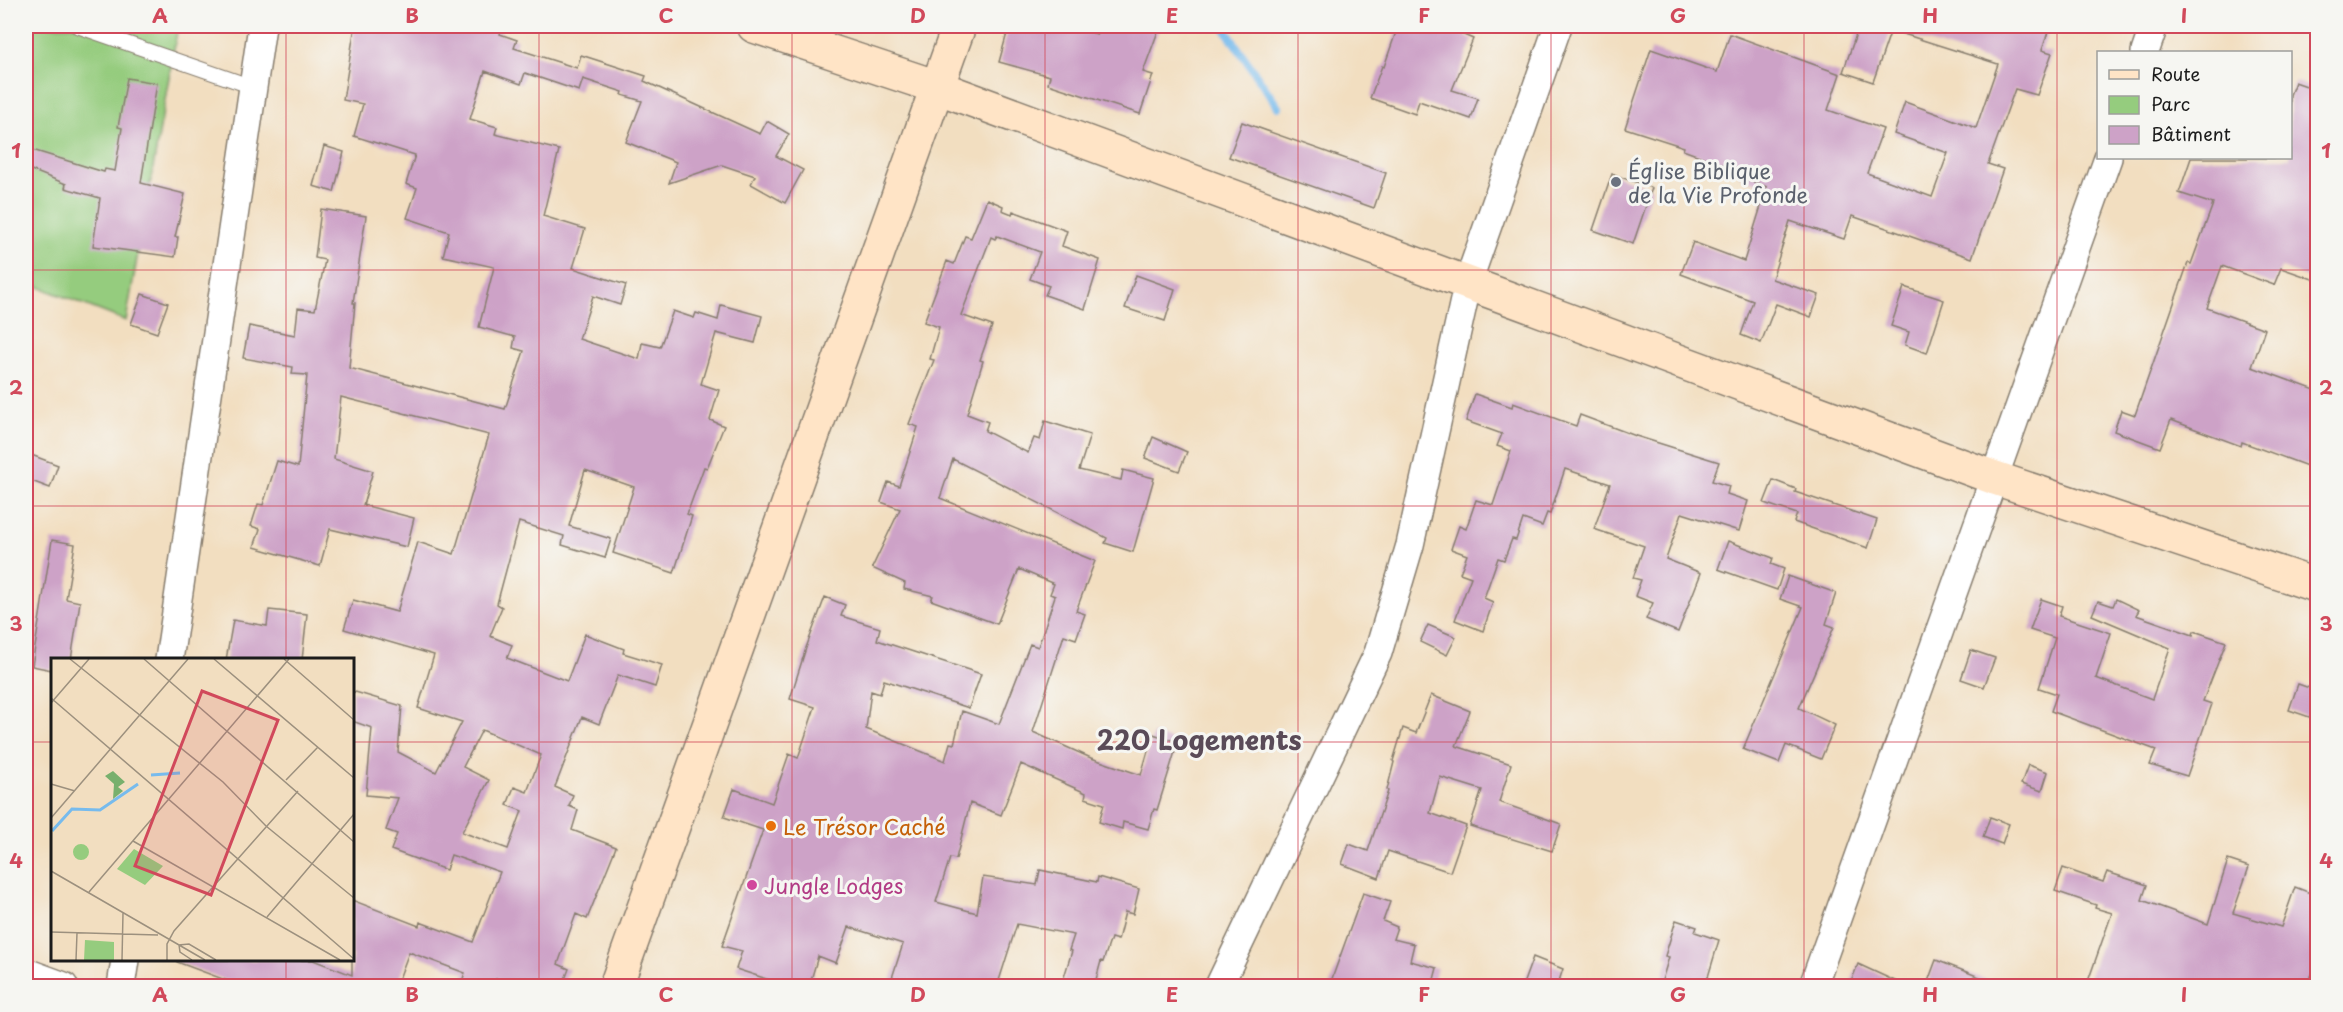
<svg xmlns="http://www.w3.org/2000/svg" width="2343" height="1012" viewBox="0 0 2343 1012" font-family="'Playpen Sans',sans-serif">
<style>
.green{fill:#95cc7e;stroke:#58744d;stroke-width:1.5}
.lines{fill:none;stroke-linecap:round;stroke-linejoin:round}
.stream{stroke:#77bbed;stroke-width:8}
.building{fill:#cda2c7;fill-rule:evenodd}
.lane-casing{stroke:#877d6e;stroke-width:16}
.street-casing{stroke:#877d6e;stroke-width:30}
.secondary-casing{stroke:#877d6e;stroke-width:36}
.lane{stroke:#fff;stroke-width:14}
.street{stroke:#fff;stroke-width:27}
.secondary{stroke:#ffe4c6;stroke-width:33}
.grid{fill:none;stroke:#d1495b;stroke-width:1.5;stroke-opacity:0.55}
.worship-dot{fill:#6b7280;stroke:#f6f6f2;stroke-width:2}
.food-dot{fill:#e8710a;stroke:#f6f6f2;stroke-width:2}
.hotel-dot{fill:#d1479c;stroke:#f6f6f2;stroke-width:2}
.labels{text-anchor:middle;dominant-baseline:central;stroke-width:6;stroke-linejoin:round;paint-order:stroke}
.worship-label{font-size:21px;fill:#5b616d;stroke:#f6f6f2;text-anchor:start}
.food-label{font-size:21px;fill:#c56008;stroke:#f6f6f2;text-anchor:start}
.hotel-label{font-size:21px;fill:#b23c85;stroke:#f6f6f2;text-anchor:start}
.district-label{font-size:27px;font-weight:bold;fill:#5a4b58;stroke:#f6f6f2}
.inset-river{fill:none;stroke:#77bbed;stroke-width:3}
.inset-road{fill:none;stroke:#9c907e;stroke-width:1.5}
.view{fill:#d1495b;fill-opacity:0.15;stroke:#d1495b;stroke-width:3}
.inset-edge{fill:none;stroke:#1c1c1c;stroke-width:3}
.neatline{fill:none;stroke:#d1495b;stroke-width:2}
.grid-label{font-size:20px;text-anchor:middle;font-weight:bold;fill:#d1495b}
</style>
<rect width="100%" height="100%" fill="#f6f6f2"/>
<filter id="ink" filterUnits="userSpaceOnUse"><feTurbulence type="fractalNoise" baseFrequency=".0167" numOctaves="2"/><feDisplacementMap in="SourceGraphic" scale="12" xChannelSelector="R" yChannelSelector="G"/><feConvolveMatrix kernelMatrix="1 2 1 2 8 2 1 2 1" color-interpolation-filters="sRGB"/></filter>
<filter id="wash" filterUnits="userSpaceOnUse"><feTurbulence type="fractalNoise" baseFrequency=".008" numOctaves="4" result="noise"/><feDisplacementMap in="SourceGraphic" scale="24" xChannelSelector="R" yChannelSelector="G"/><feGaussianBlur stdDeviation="1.35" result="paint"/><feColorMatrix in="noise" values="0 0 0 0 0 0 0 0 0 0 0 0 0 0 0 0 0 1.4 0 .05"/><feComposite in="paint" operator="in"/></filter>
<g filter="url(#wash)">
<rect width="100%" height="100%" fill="#f2dec0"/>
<polygon class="green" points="26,26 178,26 126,321 26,282"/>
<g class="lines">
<polyline class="stream" points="1223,26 1278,107"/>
</g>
<g id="blocks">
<g class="building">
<path d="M 355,26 L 490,26 L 502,29 L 500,34 L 517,40 L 514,48 L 577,68 L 581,55 L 646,76 L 644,81 L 760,134 L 767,121 L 789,134 L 776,156 L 803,170 L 785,203 L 751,184 L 755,176 L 722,165 L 669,183 L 676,162 L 626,142 L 642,101 L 622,95 L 623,92 L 583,79 L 579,91 L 525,73 L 521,84 L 485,71 L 470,119 L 497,127 L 495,134 L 559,150 L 543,216 L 585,229 L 573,268 L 626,285 L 620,305 L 593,296 L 579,339 L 639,359 L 642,343 L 660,347 L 673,311 L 694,318 L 696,313 L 718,320 L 721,305 L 762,316 L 755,343 L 716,333 L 701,384 L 719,390 L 710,420 L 724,426 L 707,468 L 704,467 L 687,514 L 692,516 L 674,573 L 613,553 L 634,487 L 585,470 L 569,526 L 611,539 L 605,558 L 562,545 L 564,536 L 519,522 L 497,604 L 502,607 L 490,636 L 512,645 L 507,658 L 567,681 L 585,634 L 624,649 L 623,653 L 662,665 L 655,687 L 618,675 L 599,724 L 582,717 L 555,787 L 573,795 L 569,806 L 578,810 L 572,830 L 616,847 L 587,919 L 576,914 L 558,964 L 569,969 L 562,987 L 543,987 L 525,980 L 523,987 L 519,987 L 496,979 L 494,987 L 460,987 L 465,973 L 409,952 L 396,987 L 244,987 L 177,962 L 177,960 L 313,960 L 352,975 L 352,900 L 419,926 L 420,922 L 473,942 L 500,872 L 451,855 L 446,870 L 391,850 L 397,834 L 386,830 L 398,798 L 366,795 L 372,728 L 352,721 L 352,691 L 402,706 L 398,752 L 436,772 L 462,722 L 418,708 L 434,655 L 344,629 L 353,600 L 397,612 L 418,542 L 454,554 L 489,435 L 341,397 L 334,459 L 373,471 L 363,505 L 414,518 L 407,547 L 330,529 L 320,566 L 254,547 L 260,529 L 251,526 L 258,504 L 263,505 L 277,461 L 298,467 L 307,375 L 292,374 L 293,367 L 243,358 L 249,326 L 295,335 L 298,308 L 315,310 L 325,260 L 315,258 L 321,209 L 366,216 L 353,303 L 355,303 L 349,368 L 505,409 L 524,351 L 513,348 L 515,337 L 479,327 L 494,267 L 443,256 L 449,232 L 407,218 L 417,188 L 406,184 L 415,155 L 354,136 L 363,104 L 343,100 ZM 482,730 L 541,755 L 527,792 L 514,787 L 507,805 L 522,811 L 508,849 L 462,832 L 489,780 L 463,767 Z"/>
<polygon points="1009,26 1068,26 1097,34 1099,26 1160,26 1143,72 1153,75 1140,114 1048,84 1050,76 999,62"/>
<polygon points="1398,26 1434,26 1450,29 1473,39 1452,90 1478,98 1471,119 1419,101 1415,114 1370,98 1382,66 1384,67"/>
<polygon points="1859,26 2050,26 2042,50 2052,53 2037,95 2015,89 1988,164 2003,169 1972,258 1852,216 1844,239 1790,221 1772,279 1819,295 1811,317 1776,304 1761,343 1741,335 1753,301 1681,274 1693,242 1744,261 1767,187 1739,176 1740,171 1683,150 1684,147 1625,128 1651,49 1717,72 1730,34 1840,74 1828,110 1883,129 1867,173 1932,197 1948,153 1894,134 1905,102 1976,128 1998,64 1891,30 1873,82 1843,72"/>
<polygon points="127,78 157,83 141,183 185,194 175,237 178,237 175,257 93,246 100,198 65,188 66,184 26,168 26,148 104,172 105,169 115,171 122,128 118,127"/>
<polygon points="2295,82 2318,90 2318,281 2281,268 2274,285 2222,266 2207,308 2265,329 2252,367 2318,391 2318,470 2242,442 2241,446 2171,420 2160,448 2114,431 2121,410 2135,415 2188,263 2191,264 2213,204 2179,193 2191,158 2290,158 2290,95"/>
<polygon points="1242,122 1386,173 1374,208 1229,157"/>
<polygon points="324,146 344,152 334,192 313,186"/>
<polygon points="1612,174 1652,188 1633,244 1593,230"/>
<polygon points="987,199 1003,206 1002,210 1012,214 1013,211 1067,231 1062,246 1100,260 1085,309 1045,295 1049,286 1030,279 1040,252 997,236 995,239 991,237 961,315 992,326 980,360 983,361 967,414 988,422 985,431 1028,453 1034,438 1040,440 1045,421 1090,435 1079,470 1121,480 1123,470 1154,478 1133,552 1105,543 1107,538 953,459 940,498 1095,561 1076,611 1085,614 1076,639 1064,635 1033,732 1091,758 1141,775 1153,734 1178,742 1157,810 1154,809 1148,829 1123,822 1122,829 1099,822 1104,804 1085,798 1086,793 1021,764 1001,815 970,803 956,859 950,858 936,902 977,913 983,877 1037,885 1040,870 1097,882 1098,877 1139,889 1133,914 1125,912 1118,940 1111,938 1103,962 1101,961 1094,987 1061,987 1072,951 1069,950 1074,935 1017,924 997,987 889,987 903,944 849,927 836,963 818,956 809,987 775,987 776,982 736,969 742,951 722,946 763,830 724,817 734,789 772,803 789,754 798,758 815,707 790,699 806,648 825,597 845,605 841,616 880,628 877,640 981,674 969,708 884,680 880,694 871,691 866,729 945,761 950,743 954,744 962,711 999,724 1030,644 1038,647 1055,596 1050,594 1054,584 1019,569 997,624 931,600 933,596 904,589 905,583 872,568 900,509 881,502 888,482 899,486 918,427 909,424 934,360 930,359 939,327 924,322 947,261 954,264 965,236 971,238"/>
<polygon points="1136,275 1175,289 1165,321 1125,308"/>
<polygon points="1904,287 1944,300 1927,353 1905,345 1909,332 1891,326"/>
<polygon points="142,294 168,303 157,333 131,324"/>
<polygon points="1475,394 1512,407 1513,403 1576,426 1580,415 1636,436 1719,462 1712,481 1729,486 1727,494 1748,501 1739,531 1682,513 1666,559 1701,573 1678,632 1646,619 1653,603 1635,596 1641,580 1633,578 1644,546 1594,529 1610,484 1565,469 1550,514 1547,513 1542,526 1523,519 1516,540 1512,539 1504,560 1498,558 1484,598 1493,602 1483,631 1455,620 1471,577 1460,573 1467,555 1451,549 1459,526 1466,529 1476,500 1493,505 1511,451 1497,446 1502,434 1466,421"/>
<polygon points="1153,437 1187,452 1179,471 1145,458"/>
<polygon points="26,453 58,465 50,488 26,479"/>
<polygon points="1773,480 1796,489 1795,492 1877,520 1868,548 1794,522 1797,514 1764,503"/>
<polygon points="52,540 75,544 66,599 80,602 71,660 52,660 52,670 32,666"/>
<polygon points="1728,541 1773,558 1771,564 1784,569 1777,590 1718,569"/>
<polygon points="1788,576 1836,593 1826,624 1834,627 1799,708 1835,725 1821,759 1786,745 1779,763 1743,749 1803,607 1780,599"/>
<polygon points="2041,599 2062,606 2059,616 2111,633 2096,678 2152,699 2170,648 2092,615 2098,601 2113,606 2116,599 2139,610 2136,615 2193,635 2194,631 2226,642 2203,701 2212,704 2187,776 2150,765 2156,750 2051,711 2057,694 2039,688 2055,638 2030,630"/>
<polygon points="269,610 307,614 302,660 226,660 233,620 267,626"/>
<polygon points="1428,625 1456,637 1447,655 1420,642"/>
<polygon points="1971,650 1995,658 1984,687 1961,679"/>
<polygon points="2298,684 2318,691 2318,720 2289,710"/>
<polygon points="1431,695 1470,711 1456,746 1511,764 1499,802 1561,824 1552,851 1470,826 1482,790 1440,777 1430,813 1466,826 1450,872 1388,851 1379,878 1342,864 1349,844 1368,851 1388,791 1387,790 1394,762 1393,761 1403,728 1416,733"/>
<polygon points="2028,765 2048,772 2042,791 2021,784"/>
<polygon points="1990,817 2009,824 2002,844 1983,837"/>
<polygon points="2228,860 2249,867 2233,913 2281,927 2295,887 2318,896 2318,961 2306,987 2086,987 2112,913 2095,908 2096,905 2055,891 2063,868 2103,882 2107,872 2147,885 2142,900 2208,924"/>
<polygon points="1363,893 1390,902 1383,921 1397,927 1393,939 1414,944 1410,961 1437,968 1432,987 1329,987"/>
<polygon points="1676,920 1697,927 1695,932 1719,940 1705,987 1660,987 1669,957 1665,956"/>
<polygon points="1533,957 1563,969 1557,987 1522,987"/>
<polygon points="1936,960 2000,985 2000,987 1926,987"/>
<polygon points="1858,964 1908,987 1849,987"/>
</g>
</g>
</g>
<g filter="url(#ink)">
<use href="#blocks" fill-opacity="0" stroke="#877d6e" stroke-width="1.5"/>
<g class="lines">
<defs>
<polyline id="lane" points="77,26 253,87"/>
<g id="street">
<polyline points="2145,52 2154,26"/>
<polyline points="169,660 262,26"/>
<polyline points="26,972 64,986"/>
<polyline points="121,986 125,960"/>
<polyline points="1219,986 1378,653 1410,545 1468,282 1558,26"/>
<polyline points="1813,986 2108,158"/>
</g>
<g id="secondary">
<polyline points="754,26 937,87 1995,478 2318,586"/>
<polyline points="616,986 959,26"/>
</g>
</defs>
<use href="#lane" class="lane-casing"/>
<use href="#street" class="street-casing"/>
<use href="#secondary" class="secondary-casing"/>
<use href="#lane" class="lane"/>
<use href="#street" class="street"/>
<use href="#secondary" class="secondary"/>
</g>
</g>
<path class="grid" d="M 286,26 L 286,660M 539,26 L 539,986M 792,26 L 792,986M 1045,26 L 1045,986M 1298,26 L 1298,986M 1551,26 L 1551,986M 1804,26 L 1804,986M 2057,26 L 2057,986M 26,270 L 2318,270M 26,506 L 2318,506M 26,742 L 52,742M 352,742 L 2318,742M 286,960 L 286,986"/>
<circle class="worship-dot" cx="1616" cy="182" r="6"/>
<circle class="food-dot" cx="771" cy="826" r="6"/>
<circle class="hotel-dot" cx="752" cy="885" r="6"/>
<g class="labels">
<g class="worship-label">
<text x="1628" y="170">Église Biblique<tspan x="1628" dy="24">de la Vie Profonde</tspan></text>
</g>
<g class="food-label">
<text x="783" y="826">Le Trésor Caché</text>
</g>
<g class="hotel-label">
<text x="764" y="885">Jungle Lodges</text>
</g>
<g class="district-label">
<text x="1199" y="738">220 Logements</text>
</g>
</g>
<g transform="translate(51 658)">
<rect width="303" height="303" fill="#f2dec0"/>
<path d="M22 194a8 8 0 1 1 16 0a8 8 0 1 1-16 0ZM 83,191 L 112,208 L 94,227 L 66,211 ZM 34,282 L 63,284 L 63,302 L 33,302 Z" fill="#95cc7e"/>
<path d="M 62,113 L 74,124 L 67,129 L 72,133 L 62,141 L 63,126 L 54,118 Z" fill="#78b06d"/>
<path class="inset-river" d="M 100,117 L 129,115M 1,173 L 21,151 L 49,152 L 87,126"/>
<path class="inset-road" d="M 19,1 L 172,124 L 215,168 L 303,240M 93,1 L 303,184M 163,1 L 303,120M 233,1 L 303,62M 0,40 L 303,301M 0,45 L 38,1M 235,122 L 267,89M 0,126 L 24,133M 0,160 L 137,1M 82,183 L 289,302M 0,213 L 154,302M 38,234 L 238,1M 216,259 L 303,156M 0,274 L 107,277M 25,302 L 26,275M 71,302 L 72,255M 116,302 L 116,286 L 123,273 L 247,133M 141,302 L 129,294 L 128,287 L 138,286 L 165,302"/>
<path class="view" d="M 151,33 L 227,62 L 160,237 L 84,208 Z"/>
<rect width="303" height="303" class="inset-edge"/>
</g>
<rect width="2343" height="1012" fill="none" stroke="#f6f6f2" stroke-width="66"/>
<rect x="2097" y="51" width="195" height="108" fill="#f6f6f2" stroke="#9f9f9c" stroke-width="1.5"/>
<rect x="2109" y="70" width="30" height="9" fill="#ffe4c6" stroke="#9f9f9c" stroke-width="1.5"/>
<text x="2151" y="81" font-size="18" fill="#1c1c1c">Route</text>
<rect x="2109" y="96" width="30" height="18" fill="#95cc7e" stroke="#9f9f9c" stroke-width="1.5"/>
<text x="2151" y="111" font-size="18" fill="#1c1c1c">Parc</text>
<rect x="2109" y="126" width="30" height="18" fill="#cda2c7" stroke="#9f9f9c" stroke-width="1.5"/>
<text x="2151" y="141" font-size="18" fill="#1c1c1c">Bâtiment</text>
<rect x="33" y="33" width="2277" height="946" class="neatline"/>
<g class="grid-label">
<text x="160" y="23">A</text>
<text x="412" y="23">B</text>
<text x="666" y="23">C</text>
<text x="918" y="23">D</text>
<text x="1172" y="23">E</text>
<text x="1424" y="23">F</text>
<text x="1678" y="23">G</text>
<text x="1930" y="23">H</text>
<text x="2184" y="23">I</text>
<text x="16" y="158">1</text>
<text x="2326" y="158">1</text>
<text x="16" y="395">2</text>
<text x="2326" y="395">2</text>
<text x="16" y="631">3</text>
<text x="2326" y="631">3</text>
<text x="16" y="868">4</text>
<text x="2326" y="868">4</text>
<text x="160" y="1002">A</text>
<text x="412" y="1002">B</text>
<text x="666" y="1002">C</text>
<text x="918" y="1002">D</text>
<text x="1172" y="1002">E</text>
<text x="1424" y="1002">F</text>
<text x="1678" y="1002">G</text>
<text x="1930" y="1002">H</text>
<text x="2184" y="1002">I</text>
</g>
</svg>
